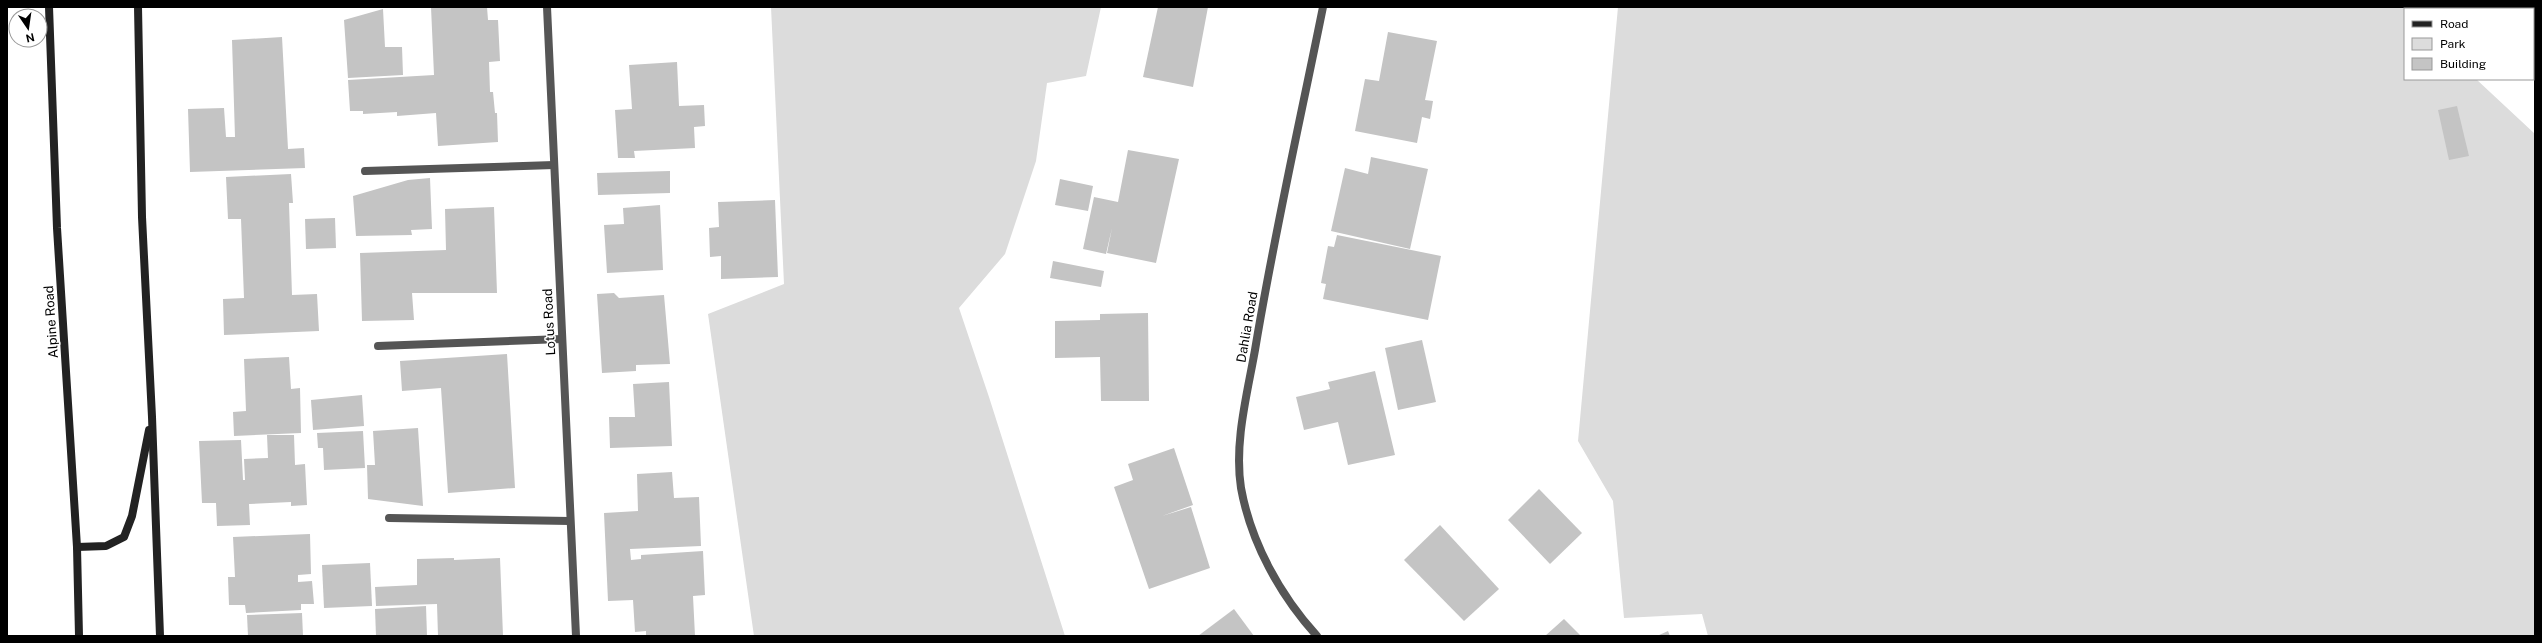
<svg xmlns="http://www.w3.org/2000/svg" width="2542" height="643" viewBox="0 0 2542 643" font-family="'Public Sans',sans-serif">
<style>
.green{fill:#dcdcdc}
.building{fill:#c4c4c4}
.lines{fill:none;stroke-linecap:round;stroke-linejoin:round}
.lane{stroke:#555;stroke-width:8}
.street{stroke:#555;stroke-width:8}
.secondary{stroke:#222;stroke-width:8}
.labels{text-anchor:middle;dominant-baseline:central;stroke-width:3;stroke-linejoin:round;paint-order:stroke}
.street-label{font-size:13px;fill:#000;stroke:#fff}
</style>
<rect width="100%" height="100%" fill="#fff"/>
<g class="green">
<polygon points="771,7 1101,7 1086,76 1047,83 1036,161 1005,254 959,308 989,397 1065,636 754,636 708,314 784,284"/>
<polygon points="1618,7 2457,7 2458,9 2405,9 2405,79 2476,79 2535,134 2535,636 1708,636 1702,614 1624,618 1613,501 1578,441"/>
</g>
<g class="building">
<polygon points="431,7 487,7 488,20 498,20 500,61 489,62 490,92 493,92 495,113 497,113 498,142 438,146 436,113 397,116 397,112 363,114 363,111 350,111 348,80 434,75"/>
<polygon points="1158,7 1208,7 1193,87 1143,77"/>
<polygon points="383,9 385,47 402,47 403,75 348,78 344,20"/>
<polygon points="1388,32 1437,41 1425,100 1433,101 1430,119 1422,117 1417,143 1355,131 1365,79 1379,81"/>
<polygon points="282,37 288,149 304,148 305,168 190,172 188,109 224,108 226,137 235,137 232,40"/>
<polygon points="677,62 679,106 704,105 705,126 694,127 695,148 634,151 635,158 618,158 615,110 632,109 629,65"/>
<polygon points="2457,106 2469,156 2449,160 2438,110"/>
<polygon points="1128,150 1179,159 1156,263 1107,253 1112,228 1106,254 1083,249 1094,197 1118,202"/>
<polygon points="1371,157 1428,169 1410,249 1331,231 1345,168 1368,174"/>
<polygon points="670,171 670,193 598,195 597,173"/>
<polygon points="291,174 293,203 289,203 292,295 317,294 319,331 224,335 223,299 244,298 241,219 228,219 226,177"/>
<polygon points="430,178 432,229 411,230 412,235 356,236 353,196 408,180"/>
<polygon points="1060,179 1093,186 1088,211 1055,205"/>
<polygon points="775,200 778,277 721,279 721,256 710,257 709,228 719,227 718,202"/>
<polygon points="660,205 663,270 607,273 604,225 624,224 623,208"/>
<polygon points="494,207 497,293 412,293 414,320 362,321 360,253 446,250 445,209"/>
<polygon points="335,218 336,248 306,249 305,219"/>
<polygon points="1337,235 1441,256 1428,320 1323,299 1326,284 1321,283 1328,246 1334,247"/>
<polygon points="1053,261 1104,271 1101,287 1050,278"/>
<polygon points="614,293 619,298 664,295 670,364 636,365 636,371 602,373 597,294"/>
<polygon points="1148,313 1149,401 1101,401 1100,357 1055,358 1055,321 1100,320 1100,314"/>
<polygon points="1422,340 1436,402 1398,410 1385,348"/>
<polygon points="507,354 515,488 448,493 441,388 402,391 400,361"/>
<polygon points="289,357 291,389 300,388 301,433 234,436 233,412 246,411 244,359"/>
<polygon points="1375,371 1395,455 1348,465 1338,422 1304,430 1296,397 1330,389 1328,382"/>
<polygon points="669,382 672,446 610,448 609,417 635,417 633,384"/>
<polygon points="362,395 364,426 313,430 311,400"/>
<polygon points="418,428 423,506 368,499 367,465 375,465 373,431"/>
<polygon points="363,431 365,468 324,470 323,448 318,448 317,433"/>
<polygon points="267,435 294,435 295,465 305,464 307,505 291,506 291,502 249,504 250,525 217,526 216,503 202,503 199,441 241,440 243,480 245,480 244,459 268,458"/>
<polygon points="1174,448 1193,505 1162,516 1191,507 1210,568 1149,589 1114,487 1133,480 1128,464"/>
<polygon points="672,472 674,498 699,497 701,546 630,549 631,560 641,559 641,555 703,551 705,595 693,596 695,636 646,636 646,631 635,632 633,600 608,601 604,513 638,511 637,474"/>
<polygon points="1539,489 1582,533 1550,564 1508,520"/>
<polygon points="1440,525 1499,589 1464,621 1404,560"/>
<polygon points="310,534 311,574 298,575 298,582 312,581 314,604 301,604 301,610 246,613 245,605 229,605 228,577 235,577 233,537"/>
<polygon points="454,558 454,560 500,558 503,636 438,636 437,604 376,606 375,587 417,585 417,559"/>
<polygon points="370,563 372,606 324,608 322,565"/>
<polygon points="426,606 427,636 376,636 375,609"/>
<polygon points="1234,609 1254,636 1198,636"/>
<polygon points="302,613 303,636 248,636 247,615"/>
<polygon points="1564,619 1581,636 1545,636"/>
<polygon points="1668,631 1670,636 1657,636"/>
</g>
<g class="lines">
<g class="lane">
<polyline points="365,171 554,165"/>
<polyline points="378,346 562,339"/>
<polyline points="389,518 570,521"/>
</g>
<g class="street">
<polyline points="547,7 576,636"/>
<path d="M 1317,636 C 1280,595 1251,543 1241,488 C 1234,443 1247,395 1255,350 C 1274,235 1300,121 1323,7"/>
</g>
<g class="secondary">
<polyline points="49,7 57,228 77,547 79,636"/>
<polyline points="138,7 142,217 152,417 160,636"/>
<polyline points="77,547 106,546 124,537 132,516 149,430"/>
</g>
</g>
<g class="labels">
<g class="street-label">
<text transform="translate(51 322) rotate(-94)">Alpine Road</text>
<text transform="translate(549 322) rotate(-93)">Lotus Road</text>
<text transform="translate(1247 327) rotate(-80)">Dahlia Road</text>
</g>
</g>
<rect width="2542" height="643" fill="none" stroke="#000000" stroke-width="16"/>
<rect x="2404" y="8" width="130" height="72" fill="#ffffff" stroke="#999999"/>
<rect x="2412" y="21" width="20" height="6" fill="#222222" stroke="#999999"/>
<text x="2440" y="28" font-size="12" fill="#000000">Road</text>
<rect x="2412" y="38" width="20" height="12" fill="#dcdcdc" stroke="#999999"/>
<text x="2440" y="48" font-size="12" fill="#000000">Park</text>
<rect x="2412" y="58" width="20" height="12" fill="#c4c4c4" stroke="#999999"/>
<text x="2440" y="68" font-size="12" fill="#000000">Building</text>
<g transform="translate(28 28) rotate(167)"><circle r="19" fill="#ffffff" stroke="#999999"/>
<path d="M0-3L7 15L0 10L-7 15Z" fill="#000000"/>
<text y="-6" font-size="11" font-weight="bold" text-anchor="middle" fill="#000000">N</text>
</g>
</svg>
